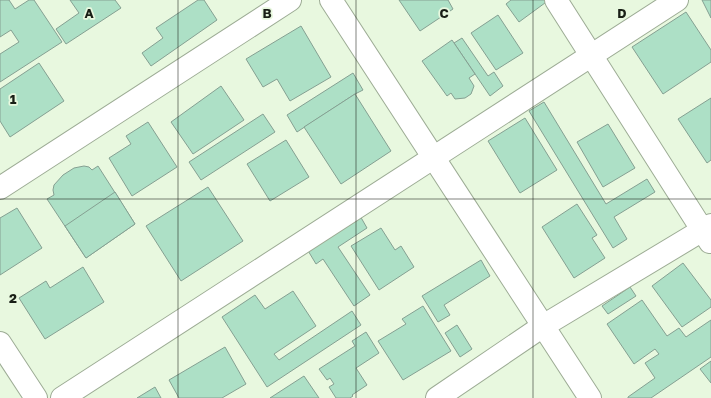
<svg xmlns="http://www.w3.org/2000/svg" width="711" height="398" viewBox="0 0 711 398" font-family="'Golos Text',sans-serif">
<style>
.building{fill:#ade0c6;stroke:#85a092}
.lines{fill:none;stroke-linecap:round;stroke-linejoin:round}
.minor-casing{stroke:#9dac95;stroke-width:24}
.minor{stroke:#fff;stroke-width:22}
.grid{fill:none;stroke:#191f16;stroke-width:1;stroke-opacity:0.55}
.grid-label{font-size:13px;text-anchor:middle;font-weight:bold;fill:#191f16;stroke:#e8f8df;stroke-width:3.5;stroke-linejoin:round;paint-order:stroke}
</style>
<rect width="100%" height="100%" fill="#e8f8df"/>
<g class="building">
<polygon points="0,0 9,0 15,9 29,0 34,0 62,42 0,82 0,54 19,42 11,30 0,37"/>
<polygon points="70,0 115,0 121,8 66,44 56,29 79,13"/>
<polygon points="198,0 204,0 217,20 151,66 142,53 163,38 156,28"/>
<polygon points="399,0 448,0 453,9 420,31"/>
<polygon points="511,0 549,0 519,22 506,4"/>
<polygon points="702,0 711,0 711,18"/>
<polygon points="686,12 711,50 711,62 663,94 632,47"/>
<polygon points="498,15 523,53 496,70 471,33"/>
<polygon points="301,26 331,77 290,101 277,79 263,87 246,59"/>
<polygon points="462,38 488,76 494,72 503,86 490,96 454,43"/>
<polygon points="452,40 475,74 469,78 474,86 471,94 465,98 455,99 451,93 447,96 422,61"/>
<polygon points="39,63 64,101 10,137 0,121 0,89"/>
<polygon points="353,73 363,90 355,94 297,132 287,115"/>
<polygon points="221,86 244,120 193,154 171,122"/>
<polygon points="355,94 391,151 341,184 304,127"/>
<polygon points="711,98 711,160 707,163 678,119"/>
<polygon points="544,102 606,204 647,179 655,192 614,217 627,239 613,248 529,111"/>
<polygon points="263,114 275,132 201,180 189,162"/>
<polygon points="525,118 557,170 520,193 488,141"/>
<polygon points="148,122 177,167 132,196 109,158 131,144 126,136"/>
<polygon points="608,124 635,168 603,187 577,142"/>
<polygon points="286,140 309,177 270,201 247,164"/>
<polygon points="84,166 89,167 92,170 98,166 135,224 86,258 47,199 54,195 53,190 54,185 63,175 74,168"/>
<polygon points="208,187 243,241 181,281 146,226"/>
<polygon points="115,192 135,224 86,258 65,226"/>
<polygon points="577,204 597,235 592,238 605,258 574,278 542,227"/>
<polygon points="17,208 42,248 0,275 0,218"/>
<polygon points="359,214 367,228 338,247 370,295 354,306 323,259 316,264 307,249"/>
<polygon points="381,228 395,250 401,246 414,267 379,290 351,246"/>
<polygon points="481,260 490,276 444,305 450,315 438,322 422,296"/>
<polygon points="683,263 711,300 711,307 682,327 652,286"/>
<polygon points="83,267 104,302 45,339 19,298 46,281 50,288"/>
<polygon points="630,287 636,296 608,314 602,306"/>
<polygon points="293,291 316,326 274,354 279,360 352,311 361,325 267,387 222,317 255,295 265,309"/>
<polygon points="642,300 667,336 679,328 686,337 711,320 711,357 651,398 628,398 628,397 655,378 645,363 659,354 655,349 634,364 607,324"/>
<polygon points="423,306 451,351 403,380 378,341 406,324 402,319"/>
<polygon points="457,325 472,349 460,357 445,333"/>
<polygon points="366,332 379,353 356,368 367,385 352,395 353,396 350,398 336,398 329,387 334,384 330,378 327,380 319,369 355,346 352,341"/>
<polygon points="225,347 246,384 222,398 179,398 169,380"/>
<polygon points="711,361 711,383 700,369"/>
<polygon points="304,376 319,398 270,398"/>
<polygon points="155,387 161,398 137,398"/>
</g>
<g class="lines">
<defs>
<g id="minor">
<polyline points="331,0 590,398"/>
<polyline points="556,0 710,242"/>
<polyline points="0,188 290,0"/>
<polyline points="0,343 36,398"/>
<polyline points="62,398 677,0"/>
<polyline points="437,398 543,326 711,225"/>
</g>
</defs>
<use href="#minor" class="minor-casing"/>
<use href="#minor" class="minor"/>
</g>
<path class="grid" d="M 178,0 L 178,398M 356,0 L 356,398M 533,0 L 533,398M 0,199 L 711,199"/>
<g class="grid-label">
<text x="89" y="18">A</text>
<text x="267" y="18">B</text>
<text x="444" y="18">C</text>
<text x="622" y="18">D</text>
<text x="13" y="104">1</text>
<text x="13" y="303">2</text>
</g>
</svg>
